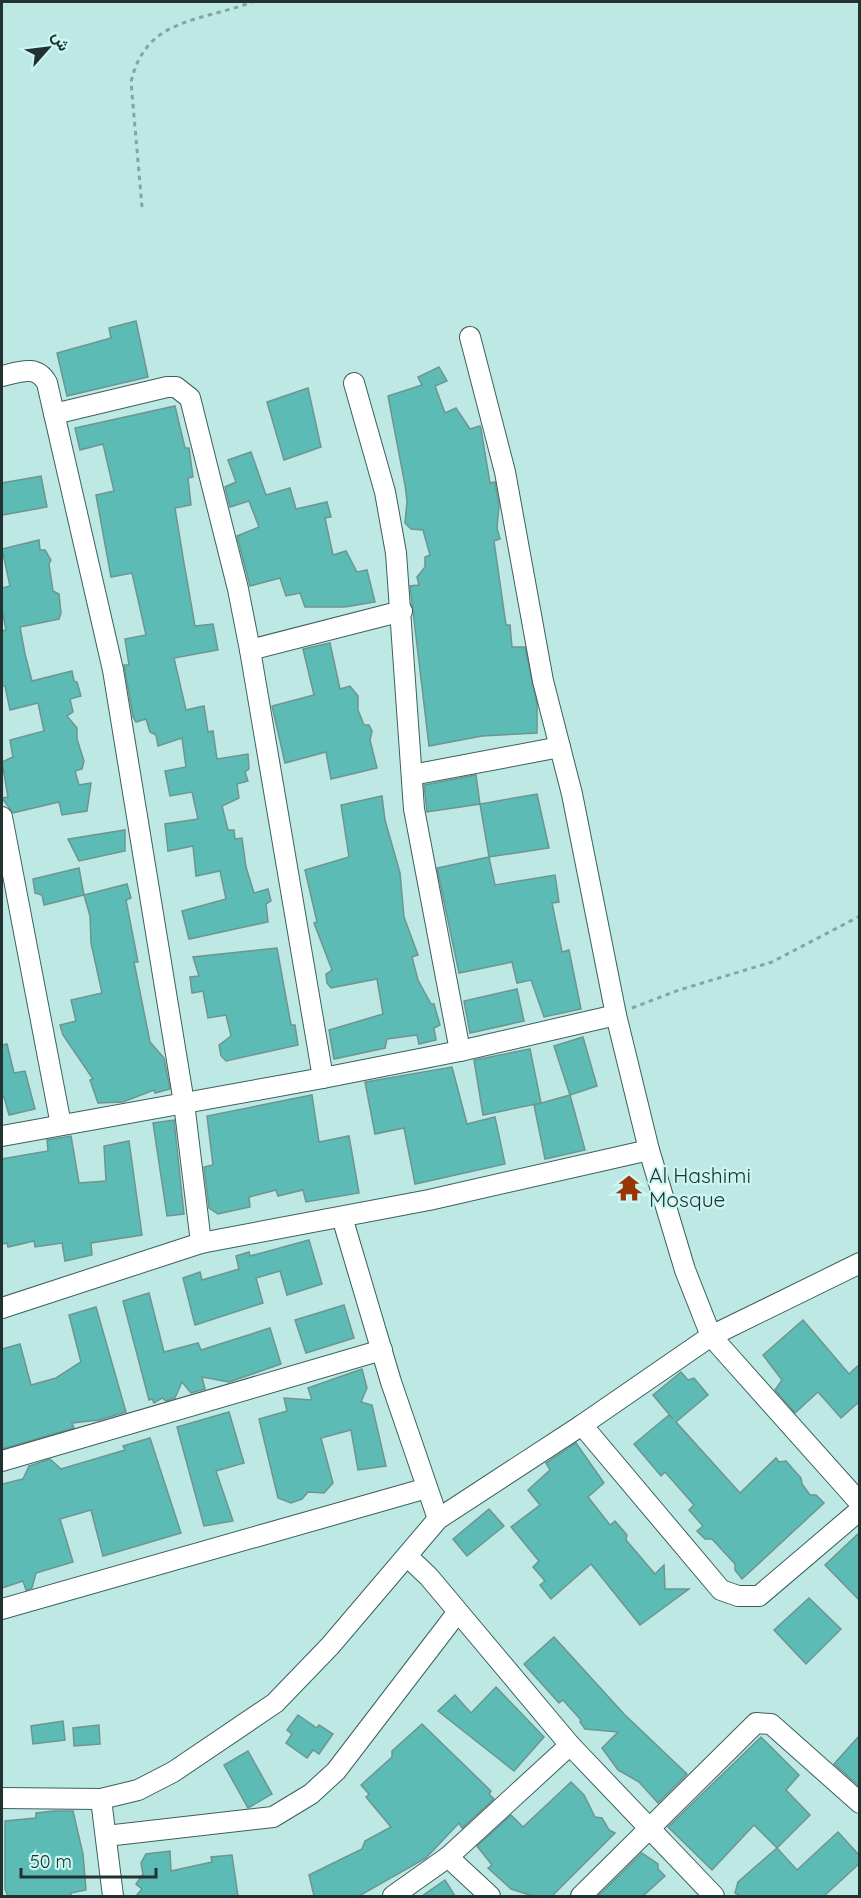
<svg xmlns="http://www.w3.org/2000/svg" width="861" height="1898" font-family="Quicksand,Vazirmatn,sans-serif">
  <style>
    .building { fill: #5cbbb4; stroke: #6d9591; stroke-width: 1.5 }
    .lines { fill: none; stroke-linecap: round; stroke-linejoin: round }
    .street-casing { stroke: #3a615e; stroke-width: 22 }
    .path { stroke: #84a5a1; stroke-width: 3; stroke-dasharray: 4.5 4.5; stroke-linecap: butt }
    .street { stroke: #fff; stroke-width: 20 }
    .labels { text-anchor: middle; stroke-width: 4.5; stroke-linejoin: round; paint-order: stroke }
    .poi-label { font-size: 21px; fill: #213230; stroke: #cbf6f2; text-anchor: start }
  </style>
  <rect width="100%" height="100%" fill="#bee8e4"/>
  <g class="building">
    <polygon points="136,321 148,377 67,396 57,353 111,338 109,328"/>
    <polygon points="439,367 447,381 435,386 445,413 456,408 470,429 480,426 481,429 490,483 495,482 499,506 497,528 500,539 494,541 506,625 510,625 512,647 525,647 537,704 537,733 482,736 429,746 410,586 419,585 417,577 425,567 425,557 430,555 423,530 411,529 405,523 407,501 405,485 388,396 422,385 418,377"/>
    <polygon points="308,388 321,447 284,460 267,402"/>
    <polygon points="175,406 185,448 189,448 193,477 188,478 191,505 175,508 184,563 195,626 213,624 218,650 174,658 186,710 204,706 208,732 213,731 217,759 248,754 249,769 245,772 248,781 237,784 239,798 222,806 228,830 234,830 235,839 242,838 246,867 254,893 268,889 271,901 266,904 268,922 189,939 182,911 226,899 220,871 196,876 193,846 168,851 165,824 198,819 192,792 170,796 165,771 186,767 182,738 158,746 156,735 150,732 146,719 136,722 133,717 124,665 129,665 125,639 146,635 132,573 111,577 96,495 114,491 103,444 80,450 75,428"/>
    <polygon points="251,452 266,495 290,488 296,509 327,502 331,517 325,518 333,555 346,551 357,572 367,570 375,602 345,607 305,607 300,593 286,596 280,578 250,586 237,536 259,527 249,501 230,507 225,487 236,482 228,460"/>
    <polygon points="41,476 47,507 2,515 2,483"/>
    <polygon points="39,540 40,550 45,550 51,560 49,564 53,591 59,594 61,613 59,619 20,627 25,654 32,681 72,671 74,681 77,682 81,696 70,699 73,712 67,716 77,728 77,739 84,761 82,769 75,771 79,785 91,783 87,811 62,815 59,802 13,813 2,798 8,797 2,762 13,757 10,740 44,731 38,703 10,710 5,686 2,686 2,631 6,630 2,609 2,588 10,586 2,549"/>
    <polygon points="330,643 340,689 350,686 358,696 358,710 364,725 369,725 372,731 370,740 377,768 331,779 326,752 285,763 272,706 314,695 303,649"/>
    <polygon points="476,775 480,804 427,812 424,785"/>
    <polygon points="537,794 549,848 489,857 480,804"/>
    <polygon points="382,796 385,820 400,873 404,917 418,955 412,957 418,980 431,1004 434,1004 440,1025 434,1028 436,1040 419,1044 417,1035 387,1039 385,1048 334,1059 329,1030 383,1014 377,979 331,988 327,983 326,974 332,970 314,923 317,922 305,870 349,857 341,805"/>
    <polygon points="125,830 125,851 79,861 68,839"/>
    <polygon points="489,857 495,885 555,875 559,902 552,903 562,952 569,950 581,1009 544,1017 531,980 517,983 512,962 459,973 437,868"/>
    <polygon points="79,868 84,895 44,905 42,895 35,893 33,879"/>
    <polygon points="127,884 131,898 126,900 138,962 134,962 150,1042 164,1058 170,1089 155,1093 154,1090 123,1102 98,1103 90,1080 93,1079 63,1035 60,1025 76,1021 71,1000 102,993 91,943 90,916 84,895"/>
    <polygon points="277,948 291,1025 295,1025 298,1045 226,1061 221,1056 219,1045 231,1036 226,1015 208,1018 203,991 192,993 190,977 199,976 193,957"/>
    <polygon points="517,989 524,1021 470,1033 464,1001"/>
    <polygon points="583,1037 597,1086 570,1095 554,1046"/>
    <polygon points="7,1044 14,1073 25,1071 35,1109 9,1115 4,1097 2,1098 2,1045"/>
    <polygon points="530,1049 541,1103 483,1115 474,1060"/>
    <polygon points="452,1067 467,1124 495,1117 505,1164 415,1184 404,1128 375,1134 365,1082"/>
    <polygon points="312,1095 319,1142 349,1136 359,1193 306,1202 303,1190 278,1196 276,1190 249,1197 250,1207 218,1214 209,1208 204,1167 213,1165 207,1116"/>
    <polygon points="570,1095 585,1150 545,1159 534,1105"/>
    <polygon points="174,1120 184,1214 167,1216 153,1123"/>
    <polygon points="71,1136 79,1183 106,1181 104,1146 129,1141 142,1235 91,1243 92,1255 65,1261 62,1243 35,1247 34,1241 8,1247 7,1243 2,1244 2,1159 48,1151 47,1140"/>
    <polygon points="309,1240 322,1284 287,1295 280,1271 256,1278 263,1303 195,1325 183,1278 200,1272 202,1280 239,1269 236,1256 249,1252 250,1256"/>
    <polygon points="149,1293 164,1352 198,1343 201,1350 270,1328 281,1364 229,1382 202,1377 205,1389 191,1393 182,1382 175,1398 166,1401 162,1398 154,1403 152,1399 149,1400 123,1301"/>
    <polygon points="344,1305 354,1338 306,1353 295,1320"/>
    <polygon points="96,1307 126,1412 99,1420 72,1423 74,1428 2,1449 2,1349 20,1344 31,1385 56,1378 81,1362 69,1315"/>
    <polygon points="803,1320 849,1374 860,1364 860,1401 841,1418 818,1392 795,1413 775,1390 782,1380 763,1355"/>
    <polygon points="362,1369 367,1388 361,1402 372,1405 386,1466 358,1470 351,1430 321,1438 333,1483 324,1493 308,1492 302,1499 291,1503 278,1498 259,1419 287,1411 284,1398 312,1400 308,1388"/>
    <polygon points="681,1372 688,1380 694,1378 708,1395 676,1422 740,1493 776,1458 779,1462 786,1461 801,1478 802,1484 810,1495 816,1495 824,1503 742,1579 735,1570 735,1564 712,1539 705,1539 697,1531 703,1526 689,1510 694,1505 665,1472 661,1476 634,1444 669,1415 673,1419 653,1395"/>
    <polygon points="229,1412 244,1463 216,1471 233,1521 204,1526 177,1427"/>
    <polygon points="150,1438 181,1533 103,1556 91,1510 60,1519 73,1562 36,1573 32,1588 26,1590 23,1581 2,1588 2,1484 23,1479 29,1466 50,1459 61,1469 125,1450 123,1446"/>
    <polygon points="576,1443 604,1483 588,1497 610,1525 615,1521 627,1535 626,1540 655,1574 664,1565 665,1589 689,1589 640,1625 591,1564 551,1599 540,1585 545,1581 533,1567 539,1561 511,1527 540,1505 528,1490 550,1470 546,1463"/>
    <polygon points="489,1509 504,1526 467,1556 453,1539"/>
    <polygon points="860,1532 860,1601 825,1565"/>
    <polygon points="809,1598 841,1629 806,1664 774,1630"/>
    <polygon points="554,1637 624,1714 687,1774 658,1803 639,1782 618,1770 602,1748 618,1732 585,1729 580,1722 581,1720 563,1700 559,1703 524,1664"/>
    <polygon points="496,1687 544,1737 514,1771 438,1711 455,1695 471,1713"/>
    <polygon points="298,1715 317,1728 319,1725 333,1734 319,1754 313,1750 307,1758 286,1743 292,1734 287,1730"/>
    <polygon points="63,1721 65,1740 33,1744 31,1726"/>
    <polygon points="422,1724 491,1791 489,1794 494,1799 462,1828 459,1823 426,1858 359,1896 314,1896 309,1875 362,1849 365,1841 391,1827 366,1797 369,1794 361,1785 392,1757 392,1751"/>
    <polygon points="99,1725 100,1744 74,1746 73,1728"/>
    <polygon points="860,1735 860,1787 834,1764"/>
    <polygon points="761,1737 799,1775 786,1790 810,1815 777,1848 754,1825 712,1870 668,1827"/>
    <polygon points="248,1751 272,1794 248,1808 224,1765"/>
    <polygon points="571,1782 584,1795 595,1817 602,1818 609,1830 615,1833 552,1896 533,1896 511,1889 488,1868 492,1865 477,1846 511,1815 523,1827"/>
    <polygon points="54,1811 73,1811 83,1854 86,1890 71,1893 71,1896 8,1896 5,1889 5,1821 36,1818 36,1813"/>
    <polygon points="838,1832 860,1856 860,1863 824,1896 741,1896 735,1893 738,1882 777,1848 797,1870"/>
    <polygon points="170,1851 171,1871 212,1862 211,1857 232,1855 238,1896 136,1896 142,1889 136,1884 143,1874 141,1863 146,1854"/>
    <polygon points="642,1853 658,1864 658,1869 665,1876 643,1896 598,1896"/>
    <polygon points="445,1880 455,1896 422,1896"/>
  </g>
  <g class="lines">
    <g class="street-casing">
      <g id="street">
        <polyline points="470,337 505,472 543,681 572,794 616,1015 649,1150 685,1270 711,1336 860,1503"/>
        <path d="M2 376C19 372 37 364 47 383L113 670 184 1103 201 1243"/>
        <polyline points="354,383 385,492 396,553 414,809 460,1051"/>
        <polyline points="54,414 167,387 176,387 190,398 238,589 250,650 323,1078"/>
        <polyline points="250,650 402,611"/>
        <polyline points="412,775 560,747"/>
        <polyline points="2,817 61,1125"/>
        <polyline points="2,1136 323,1078 460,1051 616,1015"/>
        <polyline points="342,1217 391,1382 438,1519"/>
        <polyline points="2,1308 201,1243 429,1200 649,1150"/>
        <polyline points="582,1425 721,1590 738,1596 759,1596 860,1510"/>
        <polyline points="2,1461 382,1350"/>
        <polyline points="407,1556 429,1577 570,1745 714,1896"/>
        <polyline points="2,1609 427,1488"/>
        <polyline points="2,1798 101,1799 138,1790 173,1772 275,1703 330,1646 438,1519 582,1425 711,1336 860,1263"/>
        <polyline points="101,1799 113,1896"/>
        <polyline points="106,1836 273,1817 311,1794 336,1771 457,1613"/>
        <polyline points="448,1857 490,1896"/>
        <polyline points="393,1896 448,1857 570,1745"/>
        <polyline points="581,1896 756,1723 771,1724 860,1803"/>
      </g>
    </g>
    <g class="path">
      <path d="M142 207 131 82C146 17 200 22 252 2"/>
      <polyline points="632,1008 679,990 772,962 860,916"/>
    </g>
    <use href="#street" class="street"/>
  </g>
  <defs>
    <g id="temple-bare" transform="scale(2.07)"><path d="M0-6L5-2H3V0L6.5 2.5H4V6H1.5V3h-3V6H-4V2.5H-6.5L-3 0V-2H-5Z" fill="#9a3507" stroke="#cbf6f2" stroke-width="2.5" paint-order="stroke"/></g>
  </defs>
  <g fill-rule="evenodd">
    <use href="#temple-bare" x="629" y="1188"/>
  </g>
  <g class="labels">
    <g class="poi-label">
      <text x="649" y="1183">Al Hashimi<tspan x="649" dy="24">Mosque</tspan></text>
    </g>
  </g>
  <rect width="861" height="1898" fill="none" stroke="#213230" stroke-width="6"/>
  <g transform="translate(48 48) rotate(62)" stroke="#cbf6f2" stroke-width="4.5" paint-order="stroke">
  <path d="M0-4.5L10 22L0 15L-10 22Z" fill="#213230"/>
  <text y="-9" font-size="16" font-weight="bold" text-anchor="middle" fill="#213230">ش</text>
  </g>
  <path d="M21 1868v9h135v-9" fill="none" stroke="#213230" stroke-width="3"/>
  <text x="30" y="1868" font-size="18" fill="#213230" stroke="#cbf6f2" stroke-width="4.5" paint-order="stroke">50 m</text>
</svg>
